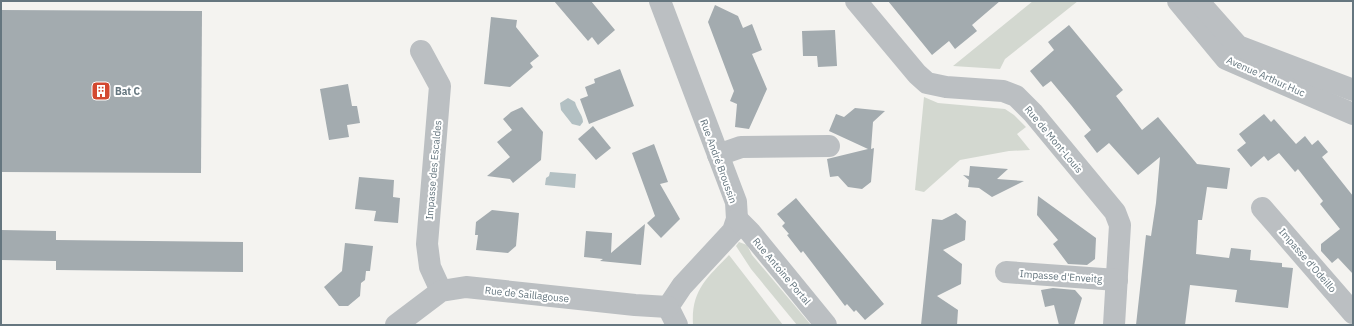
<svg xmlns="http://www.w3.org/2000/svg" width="1354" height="326" font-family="'IBM Plex Sans',sans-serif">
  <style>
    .green { fill: #d3d8d0 }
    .water { fill: #b3c0c3 }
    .building { fill: #a3abaf }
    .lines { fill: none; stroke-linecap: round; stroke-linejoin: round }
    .minor { stroke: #bbbfc2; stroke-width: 22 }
    .labels { text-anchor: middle; stroke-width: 4; stroke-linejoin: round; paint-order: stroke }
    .street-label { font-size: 10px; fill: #65767f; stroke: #fff }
    .poi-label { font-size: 10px; font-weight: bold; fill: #65767f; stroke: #fff; text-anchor: start }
  </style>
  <rect width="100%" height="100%" fill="#f4f3f0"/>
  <g class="green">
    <polygon points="1033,1 1078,1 1005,59 1000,69 953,66"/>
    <polygon points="924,97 938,103 1005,109 1014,115 1026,127 1017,134 1030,150 1009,151 960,160 924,192 915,190"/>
    <polygon points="739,242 747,245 752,255 811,325 797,325 751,269 736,246"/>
    <path d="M729 255 783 325H693C691 290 707 278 729 255Z"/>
  </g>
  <g class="water">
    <path d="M568 98 575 102C577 110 583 115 583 122L580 126 572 124 561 110 560 103Z"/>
    <polygon points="550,172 576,174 575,188 545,185 546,178 549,176"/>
  </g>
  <g class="building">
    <polygon points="554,1 591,1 615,30 598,45 592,37 588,41"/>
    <polygon points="888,1 1000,1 972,25 977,31 955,49 949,41 932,55"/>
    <polygon points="715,5 738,16 743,28 752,24 762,50 752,54 767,89 749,129 735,127 737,104 730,101 734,91 708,22"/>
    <polygon points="1,10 202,11 201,173 1,172"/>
    <polygon points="491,17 517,20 516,27 539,56 530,63 533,67 510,87 484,84"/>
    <polygon points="1069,25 1123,90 1116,96 1142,130 1158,117 1197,164 1230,168 1227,189 1207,187 1202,220 1198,220 1196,254 1229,258 1231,248 1251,250 1250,260 1282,263 1282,267 1293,268 1288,308 1235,302 1237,290 1190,285 1185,325 1136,325 1146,235 1151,236 1156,203 1160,157 1138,175 1109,143 1097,153 1084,136 1091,130 1071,105 1051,81 1043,87 1030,71 1054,50 1048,42"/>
    <polygon points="835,30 837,66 818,67 817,56 803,56 802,31"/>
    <polygon points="620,69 634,106 589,124 580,99 588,96 585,87 595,83 594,79"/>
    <polygon points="348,84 352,106 357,106 360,123 347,125 349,137 329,140 320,89"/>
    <polygon points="522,107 543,132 541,160 513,183 510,179 487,176 510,157 497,142 512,130 503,119 511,112"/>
    <polygon points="855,108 885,111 873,122 871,149 874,148 871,182 862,189 848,187 838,176 830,177 827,159 868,149 829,131 836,114 844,117"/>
    <polygon points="1264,114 1271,122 1274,119 1296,144 1305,136 1312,145 1318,140 1328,152 1322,157 1353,196 1353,274 1338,258 1332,263 1321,251 1321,244 1340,229 1320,204 1323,201 1298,169 1295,172 1279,153 1268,161 1264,156 1251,167 1237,150 1246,143 1239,134"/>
    <polygon points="593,126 611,148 596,160 578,139"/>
    <polygon points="654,144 668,182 660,184 680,219 661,238 647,223 655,216 632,153"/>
    <polygon points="970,166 1008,169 997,179 1024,181 992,197 979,188 968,187 969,180 963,175 969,176"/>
    <polygon points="359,177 394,180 393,197 400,198 398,223 374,221 376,211 355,209"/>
    <polygon points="1038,196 1096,238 1095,259 1087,265 1068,264 1053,244 1058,240 1037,215"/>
    <polygon points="796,198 884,304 865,320 856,310 854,312 847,304 845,306 803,251 801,253 787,235 789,234 782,226 785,223 777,214"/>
    <polygon points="492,210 519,213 516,246 508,253 476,250 478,235 475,235 476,222"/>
    <polygon points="956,213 966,221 965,240 943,250 962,264 961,284 937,296 958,310 957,325 921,325 932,219 942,220"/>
    <polygon points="645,224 641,265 600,261 603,259 584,257 586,231 612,233 611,253"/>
    <polygon points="1,230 56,231 56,240 243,242 243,272 56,270 56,261 1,260"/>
    <polygon points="345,243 373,246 370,271 366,271 365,280 361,283 360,296 348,306 339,306 324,287 342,271"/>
    <polygon points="1053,288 1075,290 1082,298 1074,325 1059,325 1054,305 1045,307 1041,290"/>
  </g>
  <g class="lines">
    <g class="minor">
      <polyline points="660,1 736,202 737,219 733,231 682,286 668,307 677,325"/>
      <polyline points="856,1 917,74 927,83 946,87 1003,91 1016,96 1033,113 1115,212 1120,225 1114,325"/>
      <polyline points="1178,1 1226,59 1353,114"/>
      <polyline points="1198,1 1238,46 1353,90"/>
      <polyline points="421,51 440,86 427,244 430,267 441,291"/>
      <polyline points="718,155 741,147 829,146"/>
      <polyline points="1262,208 1353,313"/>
      <polyline points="737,219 750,232 826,325"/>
      <polyline points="1006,272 1117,280"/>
      <polyline points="396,325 441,291 466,287 635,305 668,307"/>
    </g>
  </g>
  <defs>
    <g id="building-square" transform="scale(1)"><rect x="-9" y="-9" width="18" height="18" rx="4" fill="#d34830" stroke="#fff"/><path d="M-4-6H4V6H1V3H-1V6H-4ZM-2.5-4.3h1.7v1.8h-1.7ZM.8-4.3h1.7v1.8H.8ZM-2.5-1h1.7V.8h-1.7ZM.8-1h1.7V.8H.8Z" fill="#fff"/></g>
  </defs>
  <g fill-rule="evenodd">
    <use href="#building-square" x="101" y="91"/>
  </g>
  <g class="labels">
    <g class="street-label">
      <text transform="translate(1266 76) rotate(24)" y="4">Avenue Arthur Huc</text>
      <text transform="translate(1054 139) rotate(50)" y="4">Rue de Mont-Louis</text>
      <text transform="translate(719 161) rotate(70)" y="4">Rue André Broussin</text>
      <text transform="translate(433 170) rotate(-85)" y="4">Impasse des Escaldes</text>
      <text transform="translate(1308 260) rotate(49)" y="4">Impasse d'Odeillo</text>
      <text transform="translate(782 271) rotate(50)" y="4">Rue Antoine Portal</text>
      <text transform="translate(1061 276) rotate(4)" y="4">Impasse d'Enveitg</text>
      <text transform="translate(527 294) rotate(6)" y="4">Rue de Saillagouse</text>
    </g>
    <g class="poi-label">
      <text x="115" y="95">Bat C</text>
    </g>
  </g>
  <rect width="1354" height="326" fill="none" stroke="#65767f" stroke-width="4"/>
</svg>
